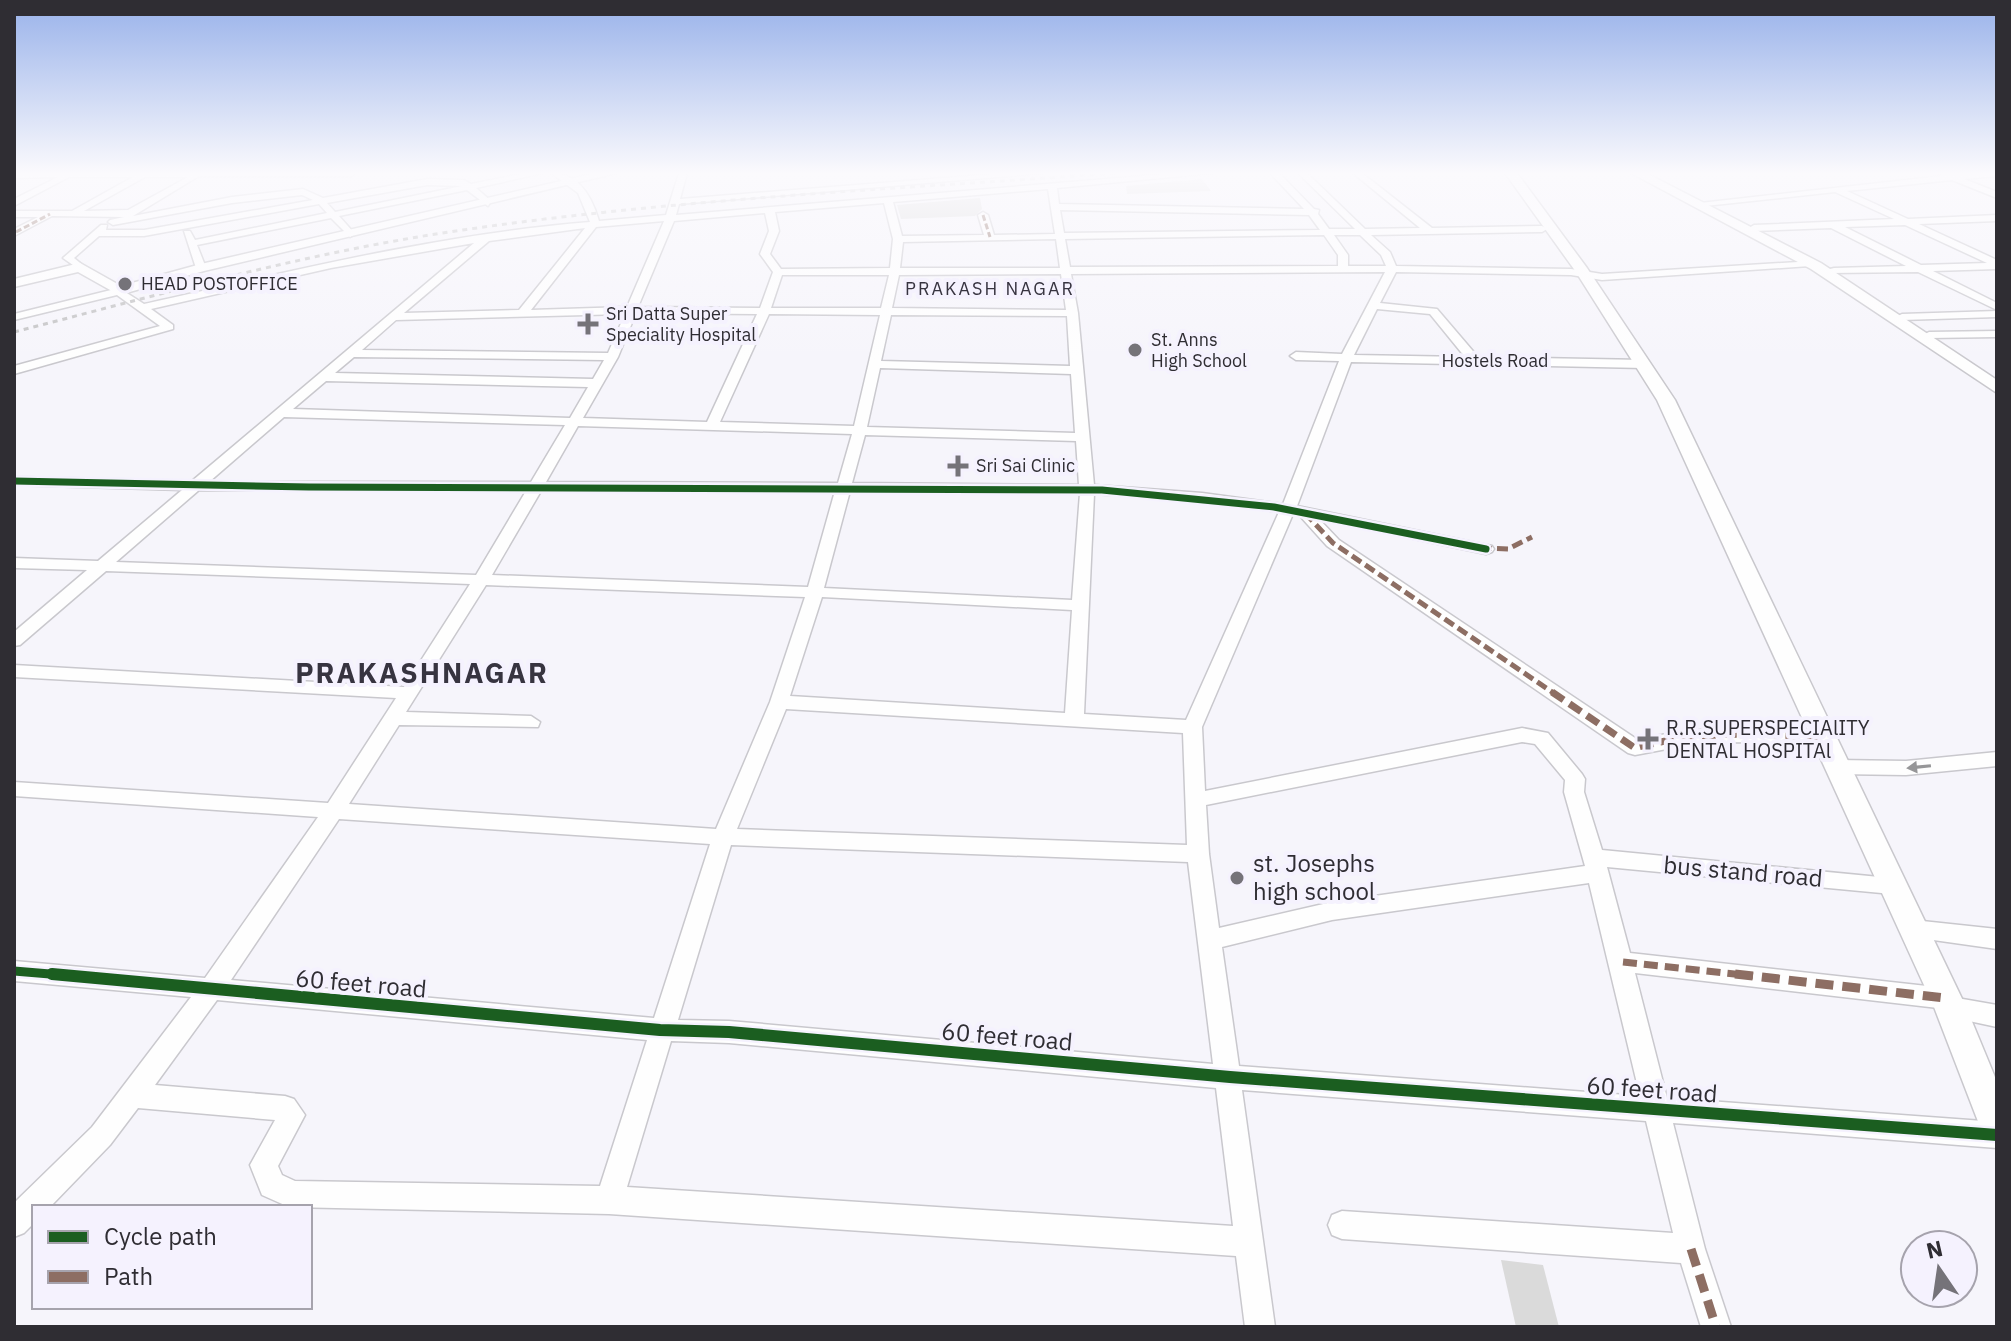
<svg xmlns="http://www.w3.org/2000/svg" width="2011" height="1341" font-family="'IBM Plex Sans',sans-serif">
  <style>
    .building { fill: #dadada }
    .lines { fill: none; stroke-linecap: round; stroke-linejoin: round }
    .minor-casing { stroke: #c9c8cd; stroke-width: 3 }
    .secondary-casing { stroke: #c9c8cd; stroke-width: 3 }
    .minor { fill: #fefefe; fill-rule: evenodd }
    .secondary { fill: #fefefe; fill-rule: evenodd }
    .rail { stroke: #c1c1c2; stroke-width: 3; stroke-dasharray: 5 5; stroke-linecap: butt }
    .quiet-far3 { stroke: #8d6e63; stroke-width: 3; stroke-dasharray: 6 3; stroke-linecap: butt }
    .quiet-far2 { stroke: #8d6e63; stroke-width: 5; stroke-dasharray: 11 5; stroke-linecap: butt }
    .quiet-far1 { stroke: #8d6e63; stroke-width: 7; stroke-dasharray: 14 7; stroke-linecap: butt }
    .quiet { stroke: #8d6e63; stroke-width: 9; stroke-dasharray: 18 9; stroke-linecap: butt }
    .cycleway-far2-casing { stroke: #f5f2fe; stroke-width: 12 }
    .cycleway-far1-casing { stroke: #f5f2fe; stroke-width: 14 }
    .cycleway-casing { stroke: #f5f2fe; stroke-width: 17 }
    .cycleway-far2 { stroke: #1b5e20; stroke-width: 7 }
    .cycleway-far1 { stroke: #1b5e20; stroke-width: 9 }
    .cycleway { stroke: #1b5e20; stroke-width: 12 }
    .oneway { fill: #969698 }
    .poi-dot { fill: #757379; stroke: #f5f2fe; stroke-width: 3 }
    .labels { text-anchor: middle; stroke-width: 8; stroke-linejoin: round; paint-order: stroke }
    .far-poi-label { font-size: 18px; fill: #2f2d33; stroke: #f5f2fe; text-anchor: start }
    .far-neighbourhood-label { font-size: 18px; letter-spacing: 2px; fill: #373440; stroke: #f5f2fe }
    .far-street-label { font-size: 18px; fill: #2f2d33; stroke: #f5f2fe }
    .poi-label { font-size: 20px; fill: #2f2d33; stroke: #f5f2fe; text-anchor: start }
    .near-poi-label { font-size: 24px; fill: #2f2d33; stroke: #f5f2fe; text-anchor: start }
    .near-street-label { font-size: 24px; fill: #2f2d33; stroke: #f5f2fe }
    .district-label { font-size: 28px; font-weight: bold; letter-spacing: 2px; fill: #373440; stroke: #f5f2fe }
  </style>
  <rect width="100%" height="100%" fill="#f6f5fb"/>
  <g class="building">
    <polygon points="1202,179 1211,191 1127,194 1126,186"/>
    <polygon points="980,198 982,209 975,216 901,219 897,205"/>
    <polygon points="1501,1260 1543,1265 1559,1327 1516,1327"/>
  </g>
  <g class="lines">
    <g class="minor-casing">
      <g id="minor">
        <path d="M14 173H355L351 176H199L133 216 232 197 303 189 323 198 427 179 464 180 471 184 526 173H543L476 188 491 201 488 206 467 190 339 216 355 234 350 237 331 218 197 245 206 268 201 271 196 268 184 231H190L195 240 327 213 319 204 144 236H99L74 258 85 267 80 270 63 258 101 225H107L106 230H144L313 200 302 195 232 203 113 225 108 222 110 220 124 217 52 216 16 235 14 229 38 217H14V211H72L133 177H69L14 206V199L58 177 14 178ZM145 177H188L128 210 84 211ZM427 185 462 186 335 212 327 203Z"/>
        <path d="M551 173C579 173 592 197 599 221L666 215 679 173H687L680 199 1007 173H1043L679 204 676 215 1178 173H1213L1057 188 1059 204 1304 209 1270 173H1279L1314 209 1319 210 1318 214 1329 229H1355L1298 173H1307L1365 229 1420 228 1353 173H1362L1432 228 1542 226 1547 229 1542 232 1371 235 1390 252 1396 266 1571 269 1602 274 1814 261V265L1810 266 1602 280 1571 275 1396 272 1380 303 1437 309 1478 357 1644 360 1650 364 1644 368 1351 362 1297 506 1492 546 1494 549 1492 552 1486 554 1319 519 1339 540 1638 740C1699 724 1760 726 1822 731L1829 733 1832 738 1829 743 1704 742 1635 755 1628 753 1327 546 1299 515 1293 514 1202 727 1205 791 1522 728 1548 733 1582 774 1585 779 1584 792 1602 850 1900 879 1903 885 1900 891 1892 894 1607 867 1630 953 1945 988 1954 991 1957 998 1997 1005V1027L1941 1015 1938 1008 1635 973 1667 1098 1997 1122V1148L1673 1123 1705 1249 1731 1327H1701L1681 1263 1342 1239 1332 1235 1328 1225 1332 1215 1342 1211 1673 1233 1646 1121 1242 1090 1275 1327H1245L1236 1256 609 1214 289 1207 262 1195 250 1165 275 1120 138 1108 110 1145 50 1207H34V1223L24 1233 14 1237V1203L92 1127 191 997 14 981V961L205 978 318 817 14 796V782L328 803 396 698 14 677V665L404 687 470 584 106 571 20 645 14 646V632L87 570 14 568V558L98 561 182 490 14 485V477L192 481 474 243 331 268 151 309 173 325V329L14 374V366L160 326 117 295 14 320V314L119 288 144 304C292 271 440 234 590 222L578 193ZM1048 189 1055 234 994 235 988 215 983 212 978 215 984 235 902 236 893 202ZM884 203 893 239 890 268 781 269 770 254 779 231 775 212ZM1060 210 1309 215 1320 230 1064 233ZM765 213 769 231 760 254 773 272 760 308 638 307 674 221ZM664 221 627 307 531 310 596 227ZM585 228 519 310 404 313 489 241ZM1324 235 1338 255V266L1070 267 1065 239ZM1334 235H1360L1381 255 1386 266H1348V255ZM1056 239 1060 268H900L903 242ZM1385 272 1342 354 1296 352 1290 356 1296 360 1339 361 1283 504 1202 493 1094 485 1078 313 1071 274ZM1061 274 1066 310 892 308 899 275ZM782 275H889L881 308H771ZM1377 309 1430 314 1465 357 1354 355ZM636 313 757 314 707 422 583 418 618 357ZM625 314 608 353 362 350 396 320ZM769 314 880 315 854 426 720 422ZM891 315 1067 316 1070 366 881 361ZM354 357 604 360 593 379 335 373ZM880 368 1071 374 1075 433 867 427ZM326 381 588 387 570 418 293 409ZM284 417 565 425 531 482H209ZM578 426 852 434 838 483 546 482ZM865 435 1076 441 1079 485 852 483ZM199 490 526 491 476 575 116 562ZM541 491H835L808 587 492 575ZM850 491 1080 493 1072 600 824 588ZM1094 494 1202 501 1279 512 1186 720 1084 714ZM486 585 805 597 770 702 716 829 349 804 399 725 538 727 540 722 531 716 406 712ZM822 597 1072 610 1065 713 790 696ZM786 709 1183 733 1187 845 737 829ZM1522 742 1535 744 1565 780 1564 792 1585 866 1332 902 1219 928 1209 854 1206 805ZM339 819 710 844 654 1018 231 980ZM731 845 1188 862 1213 1064 729 1021 678 1020ZM1589 883 1640 1096 1239 1066 1222 947 1332 920ZM217 1000 647 1040 600 1186 295 1181 282 1175 278 1166 305 1115 294 1099 285 1096 155 1085ZM671 1041 729 1043 1216 1088 1233 1226 627 1187Z"/>
        <path d="M1939 173H1997V176L1964 179 1997 192V198L1952 180 1847 191 1908 219 1997 215V221L1919 224 1997 260V269L1933 271 1997 303V310L1918 272 1830 273V269L1834 268 1906 266 1831 228 1754 231 1749 228 1754 225 1894 219 1835 192 1705 206 1700 203 1942 176ZM1905 225 1987 263 1921 265 1845 227Z"/>
        <polygon points="1997,311 1997,317 1902,320 1896,317 1902,314"/>
        <polygon points="1997,331 1997,337 1929,338 1923,335 1929,332"/>
        <polygon points="1997,752 1997,766 1906,775 1836,774 1829,772 1826,767 1829,762 1836,760 1906,761"/>
        <polygon points="1913,920 1997,929 1997,949 1905,936 1902,929 1905,922"/>
      </g>
    </g>
    <g class="secondary-casing">
      <g id="secondary">
        <polygon points="596,173 617,173 204,271 119,295 78,272 14,287 14,279 80,263 121,286 201,264"/>
        <polygon points="1505,173 1517,173 1587,268 1675,400 1966,1007 1997,1082 1997,1142 1984,1137 1934,1007 1657,400 1576,272"/>
        <polygon points="1631,173 1646,173 1821,263 1997,380 1997,393 1811,269"/>
      </g>
    </g>
    <use href="#minor" class="minor"/>
    <use href="#secondary" class="secondary"/>
    <path class="rail" d="M14 332C158 295 302 254 449 232 670 199 894 189 1117 173"/>
    <g class="quiet-far3">
      <polyline points="983,215 990,237"/>
      <polyline points="16,232 50,214"/>
    </g>
    <g class="quiet-far2">
      <polyline points="1305,513 1333,543 1555,694"/>
      <polyline points="1481,548 1508,549 1532,537"/>
    </g>
    <g class="quiet-far1">
      <path d="M1552 692 1635 748C1697 731 1758 732 1822 738"/>
      <polyline points="1623,962 1753,976"/>
    </g>
    <g class="quiet">
      <polyline points="1735,974 1945,998"/>
      <polyline points="1691,1249 1716,1327"/>
    </g>
    <g class="cycleway-far2-casing">
      <polyline id="cycleway-far2" points="14,481 309,487 1102,490 1274,507 1486,549"/>
    </g>
    <g class="cycleway-far1-casing">
      <polyline id="cycleway-far1" points="14,971 74,976"/>
    </g>
    <g class="cycleway-casing">
      <polyline id="cycleway" points="52,974 660,1030 729,1032 1230,1077 1997,1135"/>
    </g>
    <use href="#cycleway-far2" class="cycleway-far2"/>
    <use href="#cycleway-far1" class="cycleway-far1"/>
    <use href="#cycleway" class="cycleway"/>
  </g>
  <defs><path id="oneway-solid" d="M-6-.8H1V-3.2L6.5 0L1 3.2V.8H-6Z" transform="scale(2)"/></defs>
  <use class="oneway" href="#oneway-solid" transform="translate(1919 767) rotate(174)"/>
  <linearGradient id="sky" x2="0" y2="1"><stop stop-color="#99b2ea"/><stop offset="0.48" stop-color="#fbfafd"/><stop offset="1" stop-color="#fbfafd" stop-opacity="0"/></linearGradient>
  <rect width="2011" height="361" fill="url(#sky)"/>
  <g class="poi-dot">
    <circle cx="125" cy="284" r="8"/>
    <path d="M584 312h8v8h8v8h-8v8h-8v-8h-8v-8h8z"/>
    <circle cx="1135" cy="350" r="8"/>
    <path d="M954 454h8v8h8v8h-8v8h-8v-8h-8v-8h8z"/>
    <path d="M1644 727h8v8h8v8h-8v8h-8v-8h-8v-8h8z"/>
    <circle cx="1237" cy="878" r="8"/>
  </g>
  <g class="labels">
    <g class="far-poi-label">
      <text x="141" y="290">HEAD POSTOFFICE</text>
      <text x="606" y="320">Sri Datta Super<tspan x="606" dy="21">Speciality Hospital</tspan></text>
      <text x="1151" y="346">St. Anns<tspan x="1151" dy="21">High School</tspan></text>
      <text x="976" y="472">Sri Sai Clinic</text>
    </g>
    <g class="far-neighbourhood-label">
      <text x="990" y="295">PRAKASH NAGAR</text>
    </g>
    <g class="far-street-label">
      <text x="1495" y="367">Hostels Road</text>
    </g>
    <g class="poi-label">
      <text x="1666" y="735">R.R.SUPERSPECIAlITY<tspan x="1666" dy="23">DENTAL HOSPITAl</tspan></text>
    </g>
    <g class="near-poi-label">
      <text x="1253" y="872">st. Josephs<tspan x="1253" dy="28">high school</tspan></text>
    </g>
    <g class="near-street-label">
      <text transform="translate(1743 872) rotate(5)" y="8">bus stand road</text>
      <text transform="translate(361 984) rotate(5)" y="8">60 feet road</text>
      <text transform="translate(1007 1037) rotate(5)" y="8">60 feet road</text>
      <text transform="translate(1652 1090) rotate(4)" y="8">60 feet road</text>
    </g>
    <g class="district-label">
      <text x="422" y="683">PRAKASHNAGAR</text>
    </g>
  </g>
  <rect width="2011" height="1341" fill="none" stroke="#2f2d33" stroke-width="32"/>
  <rect x="32" y="1205" width="280" height="104" fill="#f5f2fe" stroke="#a6a3ad" stroke-width="2"/>
  <rect x="48" y="1231" width="40" height="12" fill="#1b5e20" stroke="#a6a3ad" stroke-width="2"/>
  <text x="104" y="1245" font-size="24" fill="#2f2d33">Cycle path</text>
  <rect x="48" y="1271" width="40" height="12" fill="#8d6e63" stroke="#a6a3ad" stroke-width="2"/>
  <text x="104" y="1285" font-size="24" fill="#2f2d33">Path</text>
  <g transform="translate(1939 1269) rotate(347)"><circle r="38" fill="#f5f2fe" stroke="#a6a3ad" stroke-width="2"/>
  <path d="M0-6L14 30L0 20L-14 30Z" fill="#757379"/>
  <text y="-12" font-size="22" font-weight="bold" text-anchor="middle" fill="#2f2d33">N</text>
  </g>
</svg>
